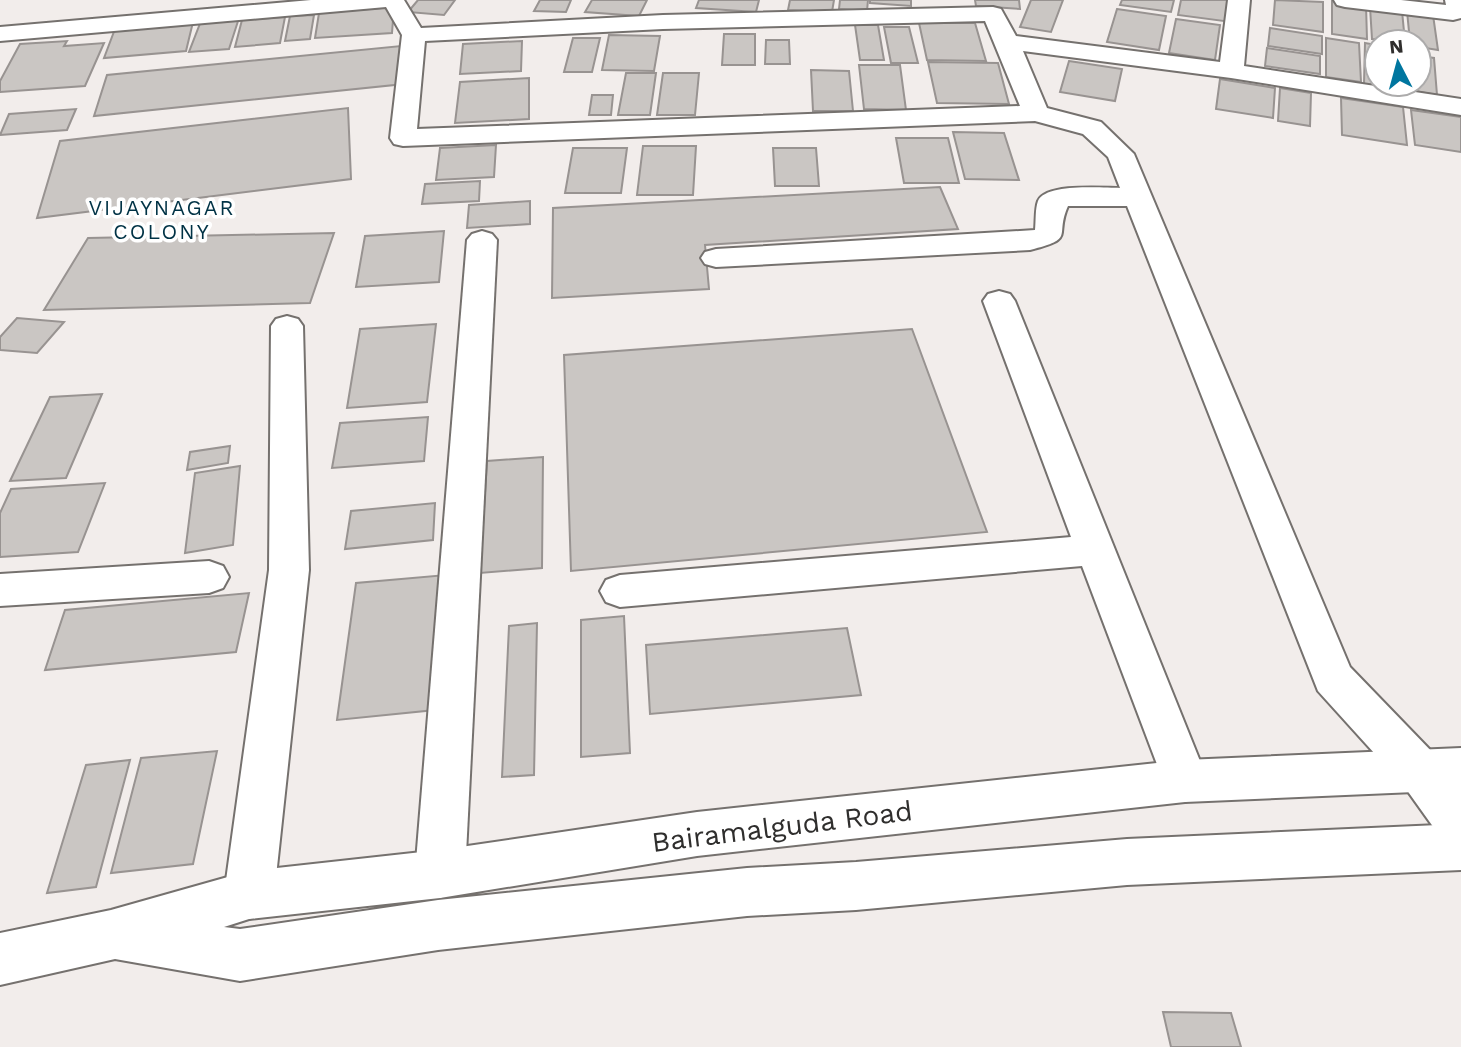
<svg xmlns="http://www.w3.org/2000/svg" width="1461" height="1047" font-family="'Work Sans',sans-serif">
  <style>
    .building { fill: #cac6c3; stroke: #989391; stroke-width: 2 }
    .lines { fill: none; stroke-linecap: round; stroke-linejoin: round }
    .minor-casing { stroke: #75716e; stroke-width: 4 }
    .major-casing { stroke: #75716e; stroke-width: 4 }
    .minor { fill: #fff; fill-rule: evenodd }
    .major { fill: #fff; fill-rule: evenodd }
    .labels { text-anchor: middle; stroke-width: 7; stroke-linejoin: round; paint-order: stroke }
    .far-neighbourhood-label { font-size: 21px; letter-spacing: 2px; fill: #003245; stroke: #fff }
    .near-street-label { font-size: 28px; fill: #2f2e2d; stroke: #fff }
  </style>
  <rect width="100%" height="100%" fill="#f2edeb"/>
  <g class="building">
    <polygon points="418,0 455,0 444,15 408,12"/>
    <polygon points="540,0 571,0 566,12 534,11"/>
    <polygon points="592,0 647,0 639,16 585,12"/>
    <polygon points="699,0 759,0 756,12 696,8"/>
    <polygon points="790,0 834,0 832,12 788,10"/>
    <polygon points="840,0 868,0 867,11 839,9"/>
    <polygon points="870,0 911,0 911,6 870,3"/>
    <polygon points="975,0 1019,0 1020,9 976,6"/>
    <polygon points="1031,0 1063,0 1051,32 1020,27"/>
    <polygon points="1122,0 1174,0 1171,12 1120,5"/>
    <polygon points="1181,0 1234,0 1231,22 1178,15"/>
    <polygon points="1275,0 1323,2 1323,32 1273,25"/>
    <polygon points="1332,1 1366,5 1367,39 1332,34"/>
    <polygon points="394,7 392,33 315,38 319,13"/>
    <polygon points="1370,7 1402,11 1405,42 1372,39"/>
    <polygon points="1117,9 1166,16 1159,50 1107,42"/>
    <polygon points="1407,11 1433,15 1438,50 1419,47 1419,42 1410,42"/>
    <polygon points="314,15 310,39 285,41 290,16"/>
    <polygon points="285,17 280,43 235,47 242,20"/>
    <polygon points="239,18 229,49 189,52 201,21"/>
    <polygon points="1176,19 1220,25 1215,60 1169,53"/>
    <polygon points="193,22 186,51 104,58 115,29"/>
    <polygon points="919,23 975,23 986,61 927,60"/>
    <polygon points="855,25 878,25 884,60 860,60"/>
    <polygon points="884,27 909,27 918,63 891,63"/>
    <polygon points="1270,28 1322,36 1322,54 1268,46"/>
    <polygon points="724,34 755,34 755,65 722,65"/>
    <polygon points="609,35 660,36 654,71 602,70"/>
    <polygon points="573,38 600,38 592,72 564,72"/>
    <polygon points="1326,38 1359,43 1361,82 1326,77"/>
    <polygon points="766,40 789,40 790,64 765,64"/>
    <polygon points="67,41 64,46 104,43 85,86 0,92 0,81 20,44"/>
    <polygon points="522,41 521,71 460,74 463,44"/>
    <polygon points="1365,43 1377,45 1377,84 1400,84 1400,90 1364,84"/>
    <polygon points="401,46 404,84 94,116 107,75"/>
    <polygon points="1267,48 1320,56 1320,74 1265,66"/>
    <polygon points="1419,56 1434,58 1437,95 1409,90 1409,84 1419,84"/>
    <polygon points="1069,61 1122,69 1115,101 1060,92"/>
    <polygon points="928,62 998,63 1009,104 937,103"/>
    <polygon points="859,65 900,65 906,110 864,109"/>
    <polygon points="811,70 849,71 853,111 813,111"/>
    <polygon points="626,73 656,73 650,115 618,115"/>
    <polygon points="663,73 699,73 695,115 657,115"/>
    <polygon points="529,78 529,119 455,123 460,82"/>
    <polygon points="1220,79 1275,88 1273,118 1216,109"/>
    <polygon points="1280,88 1311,93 1310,126 1278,121"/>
    <polygon points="592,95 613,95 611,115 589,115"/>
    <polygon points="1341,98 1403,107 1407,145 1342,135"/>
    <polygon points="348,108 351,179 37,218 60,141"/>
    <polygon points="76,109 67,130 0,135 9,114"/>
    <polygon points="1411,110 1461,117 1461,152 1415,145"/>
    <polygon points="953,132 1004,133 1019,180 965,179"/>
    <polygon points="896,138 948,138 959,183 904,183"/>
    <polygon points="496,145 494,177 436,180 440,148"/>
    <polygon points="643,146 696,146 693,195 637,195"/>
    <polygon points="573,148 627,148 621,193 565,193"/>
    <polygon points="773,148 816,148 819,186 775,186"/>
    <polygon points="480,181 479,201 422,204 425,184"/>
    <polygon points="940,187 958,229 705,245 709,289 552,298 553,208"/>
    <polygon points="530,201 530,224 467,228 469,205"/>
    <polygon points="444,231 439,282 356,287 365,236"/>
    <polygon points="334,233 310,303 44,310 88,238"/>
    <polygon points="17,318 64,322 37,353 0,350 0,337"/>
    <polygon points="436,324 427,402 347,408 360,329"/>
    <polygon points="912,329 987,532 571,571 564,355"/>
    <polygon points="102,394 66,478 10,481 50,397"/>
    <polygon points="428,417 424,461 332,468 340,423"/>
    <polygon points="230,446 228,463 187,470 190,452"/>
    <polygon points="543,457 542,568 480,573 487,461"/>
    <polygon points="240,466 233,545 185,553 195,473"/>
    <polygon points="105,483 78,552 0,557 0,513 11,489"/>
    <polygon points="435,503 433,540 345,549 351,511"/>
    <polygon points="446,575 435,710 337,720 356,583"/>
    <polygon points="249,593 236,652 45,670 65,610"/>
    <polygon points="624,616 630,753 581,757 581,620"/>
    <polygon points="537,623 534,775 502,777 509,626"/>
    <polygon points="847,628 861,695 650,714 646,645"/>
    <polygon points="217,751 193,864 111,873 141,758"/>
    <polygon points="130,760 96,887 47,893 86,765"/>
    <polygon points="1163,1012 1231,1013 1241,1047 1171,1047"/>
  </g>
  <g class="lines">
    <g class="minor-casing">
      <g id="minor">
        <path d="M311 0H404L421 28 663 15 993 7 1001 9 1016 36 1220 62 1228 0H1250L1244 66 1461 99V115L1231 78 1023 51 1047 108 1101 122 1134 154 1350 667 1436 756 1461 788V848L1444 842 1404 786 1318 691 1127 206H1068C1054 237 1077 238 1030 250L716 267 705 264 701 258 705 252 716 249 1035 230C1036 221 1035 209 1038 201 1046 183 1103 188 1120 188L1108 157 1083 134 1035 121 403 146 394 144 390 138 402 35 386 7 0 41V27ZM985 21 1020 106 417 129 425 41 663 29Z"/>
        <polygon points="1334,0 1401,0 1446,5 1445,0 1461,0 1461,18 1453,20 1345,7 1337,5"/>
        <polygon points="482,231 492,234 497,240 465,874 457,891 440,898 423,891 415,874 467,240 472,234"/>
        <polygon points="999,291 1010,294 1015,301 1208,781 1201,796 1185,802 1169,796 1082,566 620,607 606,602 600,591 606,580 620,575 1071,537 983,301 988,294"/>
        <polygon points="287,316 298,319 303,326 309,570 274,895 267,912 249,919 231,912 224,895 269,570 271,326 276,319"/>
        <polygon points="209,561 223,566 229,577 223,588 209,593 0,606 0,574"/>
      </g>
    </g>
    <g class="major-casing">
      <polygon id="major" points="1461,748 1461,790 1185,802 697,856 440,898 249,919 224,927 240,929 438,900 747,868 856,862 1127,839 1461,824 1461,870 1127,885 856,910 747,916 438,950 240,981 115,959 0,985 0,933 111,910 249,871 440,850 697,812 1185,760"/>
    </g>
    <use href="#minor" class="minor"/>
    <use href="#major" class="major"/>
  </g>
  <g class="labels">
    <g class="far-neighbourhood-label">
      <text x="162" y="215">VIJAYNAGAR<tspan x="162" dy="24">COLONY</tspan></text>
    </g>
    <g class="near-street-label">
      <text transform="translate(782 826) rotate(-7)" y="10">Bairamalguda Road</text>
    </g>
  </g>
  <g transform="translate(1398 63) rotate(354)"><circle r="33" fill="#ffffff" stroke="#acabab" stroke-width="2"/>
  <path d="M0-5L12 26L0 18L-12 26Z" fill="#00769f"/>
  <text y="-10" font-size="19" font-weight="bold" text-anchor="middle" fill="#2f2e2d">N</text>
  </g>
</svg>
